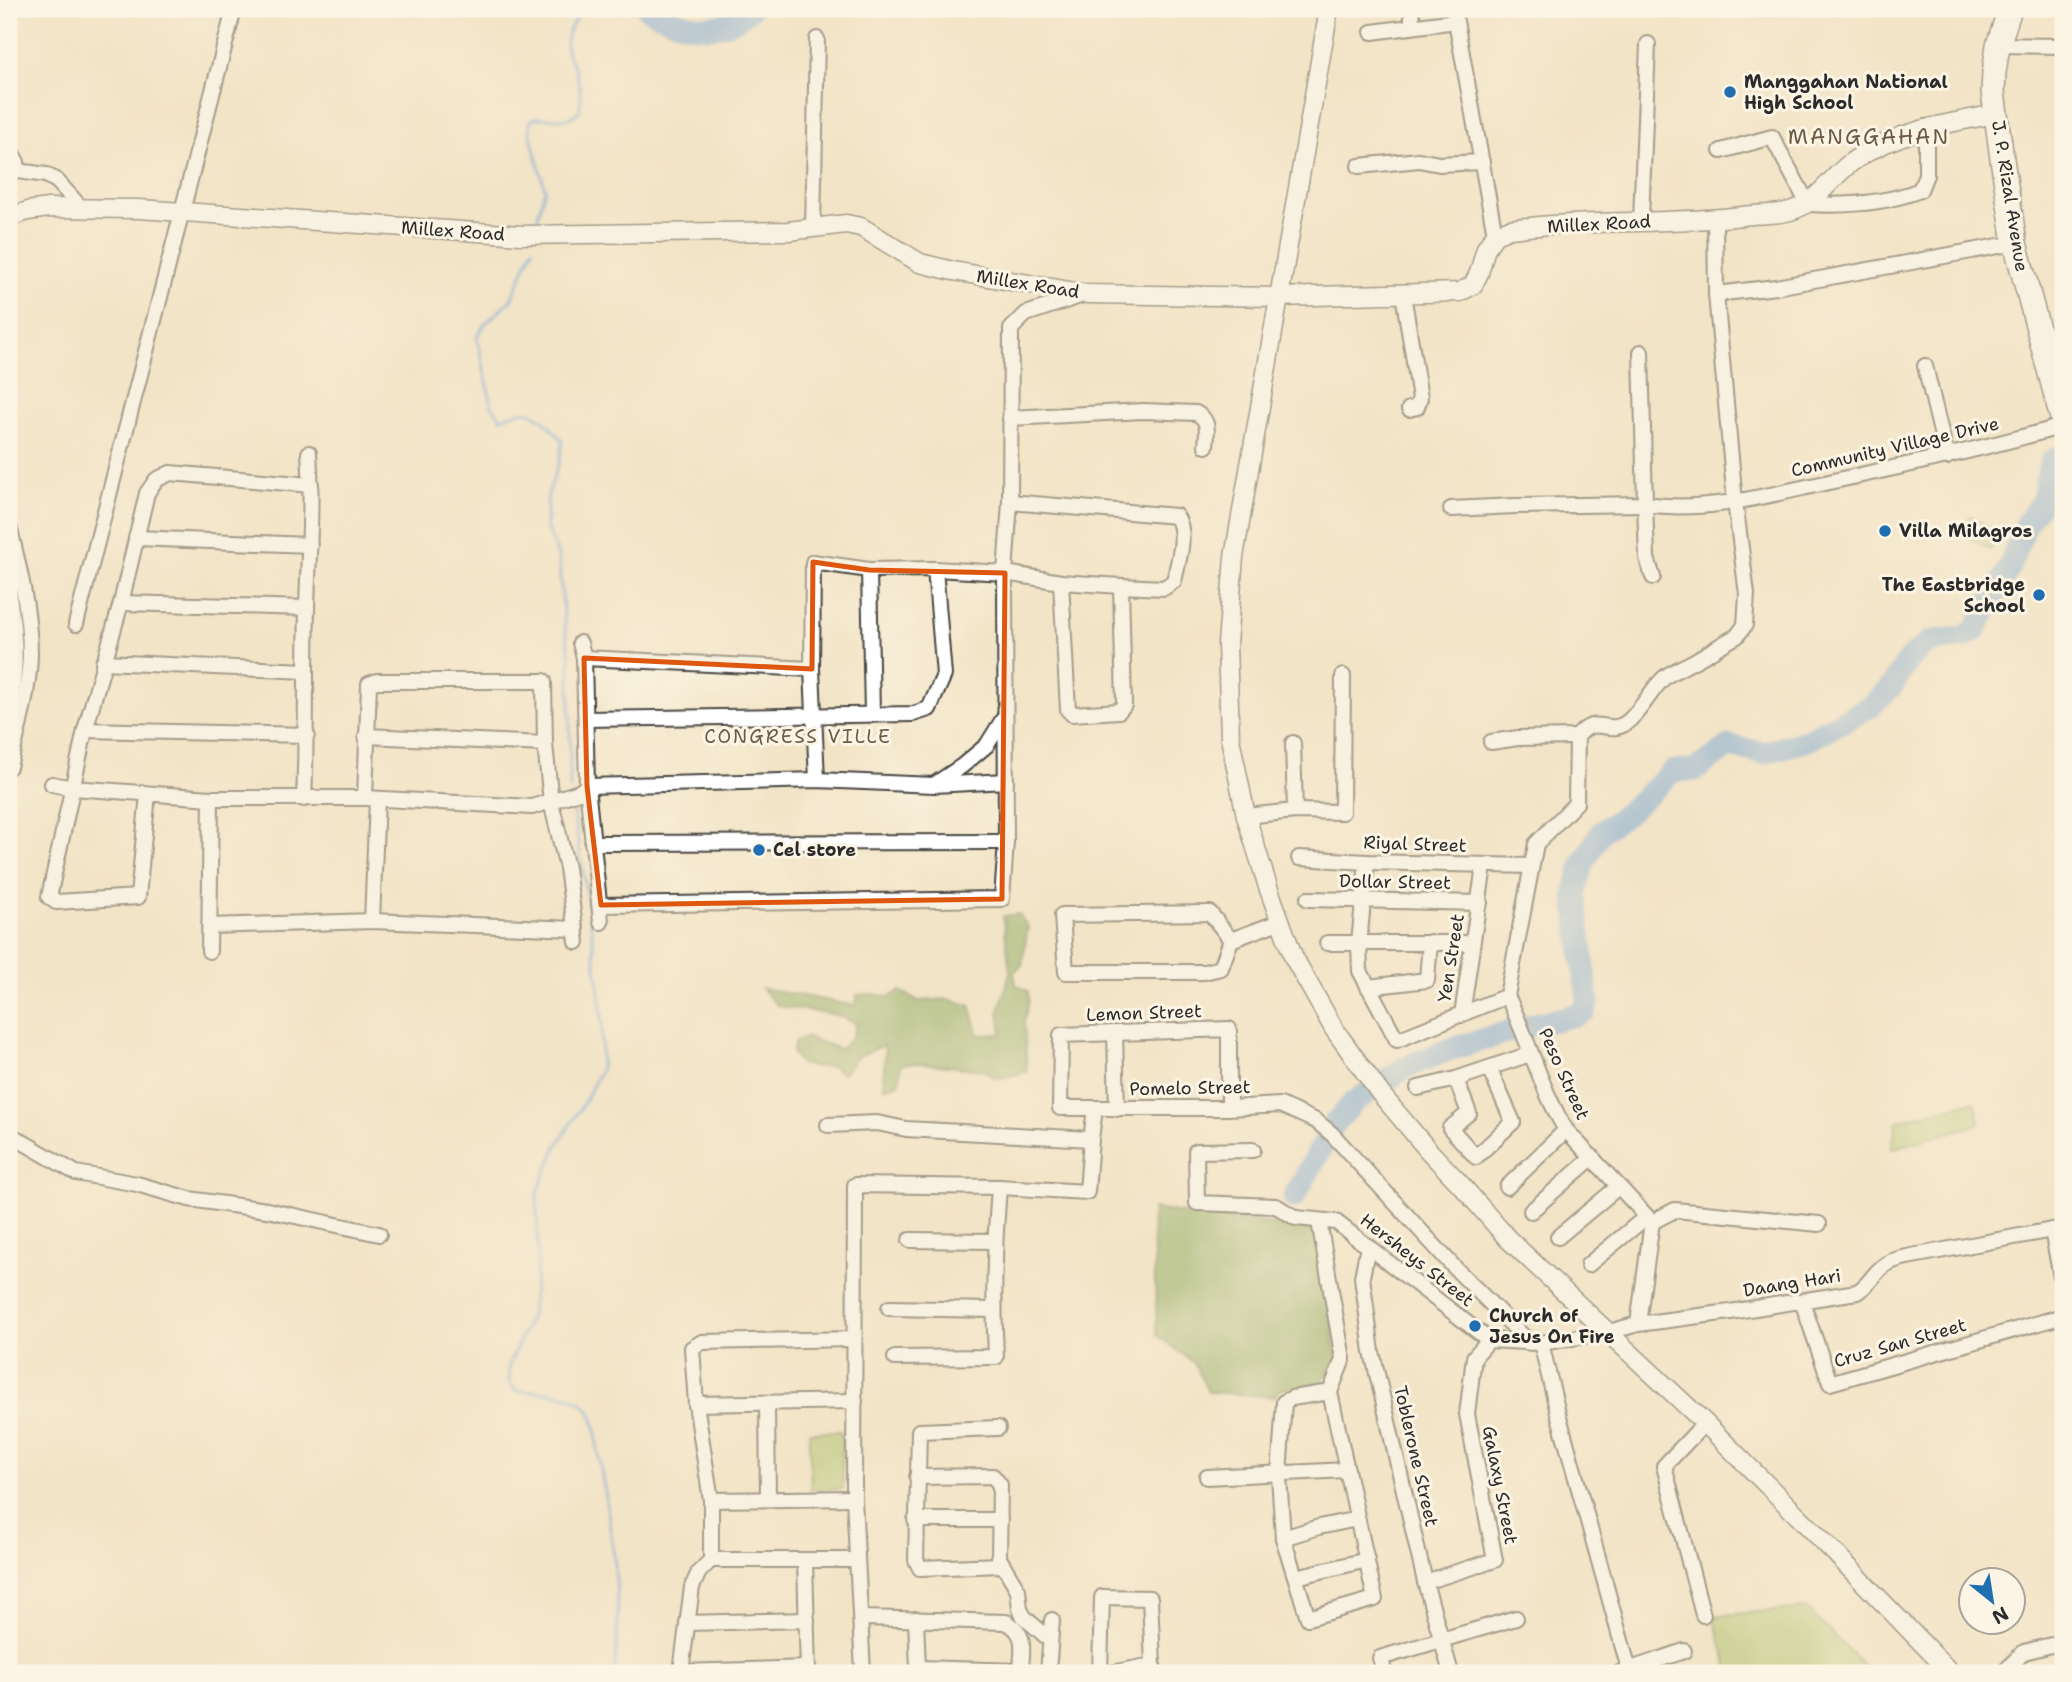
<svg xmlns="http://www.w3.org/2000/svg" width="2072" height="1682" font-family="'Shantell Sans',sans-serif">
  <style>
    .green { fill: #a7c269; stroke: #69764a; stroke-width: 2 }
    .forest { fill: #85a85d; stroke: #586a44; stroke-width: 2 }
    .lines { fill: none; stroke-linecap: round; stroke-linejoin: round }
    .stream { stroke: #6da2da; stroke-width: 3.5 }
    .river { stroke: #6da2da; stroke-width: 23 }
    .minor-casing { stroke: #494742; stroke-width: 18 }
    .tertiary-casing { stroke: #494742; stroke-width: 21 }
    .primary-casing { stroke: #494742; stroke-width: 26 }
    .minor { stroke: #fff; stroke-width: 14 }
    .tertiary { stroke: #fff; stroke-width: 18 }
    .primary { stroke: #fff; stroke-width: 23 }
    .marked { fill: none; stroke: #df570e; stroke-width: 5; stroke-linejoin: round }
    .poi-dot { fill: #1f6fb2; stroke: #fcf5e5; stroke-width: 2.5 }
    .labels { text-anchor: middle; stroke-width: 6; stroke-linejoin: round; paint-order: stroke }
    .poi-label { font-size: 18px; font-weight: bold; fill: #2b2b2b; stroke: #fcf5e5; text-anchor: start }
    .street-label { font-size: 18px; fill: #2b2b2b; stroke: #fcf5e5 }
    .neighbourhood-label { font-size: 19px; letter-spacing: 2px; fill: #6f5a44; stroke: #fcf5e5 }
    .quarter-label { font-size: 21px; letter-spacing: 2px; fill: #6f5a44; stroke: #fcf5e5 }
  </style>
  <rect width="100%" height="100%" fill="#fcf5e5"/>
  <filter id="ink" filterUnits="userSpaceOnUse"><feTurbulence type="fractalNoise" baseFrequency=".0143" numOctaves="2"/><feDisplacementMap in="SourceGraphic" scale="14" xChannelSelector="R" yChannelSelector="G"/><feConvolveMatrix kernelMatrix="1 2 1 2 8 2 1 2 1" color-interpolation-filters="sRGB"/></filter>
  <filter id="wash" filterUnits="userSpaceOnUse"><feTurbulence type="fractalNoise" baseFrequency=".00686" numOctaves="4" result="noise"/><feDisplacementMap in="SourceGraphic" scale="28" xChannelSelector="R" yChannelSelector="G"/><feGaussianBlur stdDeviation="1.57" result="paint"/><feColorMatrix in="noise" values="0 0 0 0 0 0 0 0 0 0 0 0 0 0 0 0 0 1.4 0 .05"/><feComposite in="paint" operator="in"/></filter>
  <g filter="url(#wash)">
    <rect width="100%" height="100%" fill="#f2e4c6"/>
    <g class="green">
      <polygon points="1971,516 2001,534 1990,550 1961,533"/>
      <polygon points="1974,1101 1980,1124 1891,1149 1897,1121"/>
      <polygon points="841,1431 843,1489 811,1490 809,1432"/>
      <polygon points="1806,1608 1872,1673 1730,1673 1713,1616"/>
    </g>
    <g class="forest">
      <path d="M1019 914 1028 927 1022 965 1014 972 1016 984 1028 991 1029 1001 1024 1021 1027 1072 997 1079 983 1070 920 1063 901 1064 899 1083 884 1088C881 1072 887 1061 884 1045L857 1057 843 1074 831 1066 816 1067 800 1064 792 1053 795 1041 805 1037 840 1049 852 1038 856 1023 836 1015 778 1006 761 988 856 1006 857 995 874 994 889 997 900 991 919 1001 948 999 970 1005 979 1035 1002 1034 999 1011 1010 972 1003 916Z"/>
      <polygon points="1152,1209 1320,1230 1337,1359 1319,1385 1278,1390 1275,1397 1208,1392 1194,1363 1157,1335"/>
    </g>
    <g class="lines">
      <g class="stream">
        <path d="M535 226 545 189 530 133V122L534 118 568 119 579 112C583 97 579 82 574 67 571 61 566 53 566 46 566 31 575 16 588 9"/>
        <path d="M533 249 511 300 485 324 477 336 492 406 501 418C509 415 520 410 529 412 541 415 556 432 562 441L560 459 548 494 546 527 558 555 565 627 570 655V789"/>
        <path d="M571 797 589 909 602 1014 601 1069 586 1099 557 1146 537 1194 538 1260 531 1315 509 1365V1383L516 1391C538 1391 577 1391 590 1412 596 1422 596 1433 597 1445 609 1520 625 1597 614 1673"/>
      </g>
      <g class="river">
        <path d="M648 9C682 26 718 39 750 9"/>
        <polyline points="1294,1197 1335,1123 1354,1102 1406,1067 1448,1050 1528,1026 1576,1015 1585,1010 1588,1000 1575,895 1583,863 1602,831 1626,814 1673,771 1695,770 1730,746 1763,753 1806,741 1871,706 1892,686 1909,659 1929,642 1965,637 1976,629 2008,570 2027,522 2043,500 2050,463 2058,457"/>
      </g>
    </g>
  </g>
  <g filter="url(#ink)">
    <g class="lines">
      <g class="minor-casing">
        <g id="minor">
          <polyline points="1412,9 1412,26"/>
          <polyline points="1372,32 1456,21 1495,235"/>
          <polyline points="1998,45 2063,46"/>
          <polyline points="9,148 17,162 18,171 9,171"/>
          <path d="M1721 151 1772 137 1808 204C1845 206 1885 204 1920 190L1926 175V127"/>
          <polyline points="1359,166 1419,160 1439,164 1482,162"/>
          <polyline points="18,171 46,175 57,181 82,209"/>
          <polyline points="1641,221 1648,44"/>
          <polyline points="813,227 817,39"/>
          <polyline points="1403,294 1420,398 1417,407 1409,409"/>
          <polyline points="1716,294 1776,287 2015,243"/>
          <polyline points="1925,366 1947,457"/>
          <path d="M1010 418 1143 411 1196 413C1210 420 1207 431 1206 446"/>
          <polyline points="1451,509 1515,506 1645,504 1641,352"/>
          <path d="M9 526C19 566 30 612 30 655 29 692 18 731 9 767"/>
          <polyline points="136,538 310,545"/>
          <polyline points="869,570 872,713"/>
          <path d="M1653 577 1647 558 1645 504C1707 513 1769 495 1829 482 1908 465 1986 448 2063 426"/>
          <polyline points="1061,582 1068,710 1072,714 1119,711 1124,705 1121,586"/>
          <path d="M9 597C16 639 17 670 9 712"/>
          <polyline points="121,603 307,608"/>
          <polyline points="76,624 234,9"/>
          <polyline points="580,643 584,658 587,786 601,922"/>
          <polyline points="584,658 812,669"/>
          <polyline points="103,662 306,671"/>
          <polyline points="586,719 913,714 929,709 944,675 935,569"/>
          <polyline points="85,730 307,735"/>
          <polyline points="366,736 545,744"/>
          <polyline points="1491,742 1518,738 1577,737"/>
          <polyline points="1293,743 1295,811"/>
          <path d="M817 780 812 669 813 562 869 570 935 569 1005 573 1061 582 1121 586 1164 588 1174 581C1178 562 1188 533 1176 516L1010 502"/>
          <polyline points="52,784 73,788 211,798 365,798 532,807 579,792 587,786 817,780 934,785 1006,781"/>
          <polyline points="935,784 962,766 987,745 1005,716"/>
          <polyline points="148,794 138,897 56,902 49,897 85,730 121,603 147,493 156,480 170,473 311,485"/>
          <polyline points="365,798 369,684 377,681 544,681 545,744 551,802 567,868 577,942"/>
          <path d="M304 799C307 736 305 673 307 610 308 557 313 506 309 453"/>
          <polyline points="1246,816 1295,811 1342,812 1343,676"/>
          <polyline points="592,843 1006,842"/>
          <polyline points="1299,858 1367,862 1531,866"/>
          <polyline points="1367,862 1359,943 1360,971 1397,1040 1507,996"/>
          <polyline points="1308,899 1480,903"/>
          <polyline points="601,905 1002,899 1006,842 1005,573 1010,502 1011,329 1026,314 1086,294"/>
          <polyline points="372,921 377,799"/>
          <polyline points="210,926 372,921 576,929"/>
          <polyline points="1231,940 1210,913 1062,915 1066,972 1204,972 1221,968 1231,940 1279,922"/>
          <polyline points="1327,943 1472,943"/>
          <polyline points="209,951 211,798"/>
          <polyline points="1368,987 1427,980 1430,942"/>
          <path d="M1507 996 1536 844 1576 803 1577 737C1596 713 1607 736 1626 723 1642 711 1650 690 1665 677 1674 671 1685 666 1694 661 1709 653 1722 644 1737 636L1745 625 1747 594 1735 502 1716 294 1715 219"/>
          <path d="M1507 996C1529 1039 1540 1088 1566 1130L1652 1222"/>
          <polyline points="1462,1015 1484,866"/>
          <polyline points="1115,1033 1117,1109"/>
          <polyline points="1456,1079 1469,1113 1450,1128 1476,1157 1513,1122 1489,1068"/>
          <polyline points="1418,1088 1456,1079 1530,1054"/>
          <polyline points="1229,1108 1229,1029 1061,1035 1060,1108 1229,1108 1280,1105 1316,1121 1332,1134 1454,1267 1530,1343"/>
          <polyline points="828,1125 877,1123 906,1129 1091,1139"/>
          <polyline points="9,1134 76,1173 137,1184 189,1199 267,1210 379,1234"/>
          <polyline points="1253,1150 1196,1151 1197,1203 1276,1206 1296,1218 1336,1222 1489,1340"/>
          <polyline points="1507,1187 1566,1130"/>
          <polyline points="1531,1211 1593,1157"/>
          <polyline points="1319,1221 1343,1359 1330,1392 1292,1398 1284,1402 1279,1475 1283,1538 1308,1618 1375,1599 1330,1392"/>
          <polyline points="1652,1222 1675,1210 1819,1224"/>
          <polyline points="2052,1230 2063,1288"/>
          <polyline points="1558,1237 1618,1187"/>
          <polyline points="910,1240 994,1241"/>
          <polyline points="1368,1246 1362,1277 1372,1352 1425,1582 1451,1673"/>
          <polyline points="1588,1265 1646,1217"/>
          <polyline points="1802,1301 1830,1383 2063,1316"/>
          <polyline points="889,1308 993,1310"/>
          <polyline points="1638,1324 1652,1222"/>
          <path d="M1489 1340 1541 1343 1609 1332 1638 1324 1730 1312 1857 1292C1868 1286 1872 1276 1881 1268 1888 1261 1898 1259 1907 1257L2063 1228"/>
          <polyline points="1541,1343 1558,1413 1630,1673"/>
          <path d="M895 1358 996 1357C993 1300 994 1244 999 1187"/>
          <polyline points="696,1404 855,1401"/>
          <polyline points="767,1404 768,1498"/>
          <polyline points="998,1428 919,1431 916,1560 920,1568 1002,1565"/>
          <polyline points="917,1477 993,1476 1000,1485 999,1558 1018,1590 1020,1609 1024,1617 1049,1639"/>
          <polyline points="1207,1477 1347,1470"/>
          <polyline points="711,1500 854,1498"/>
          <polyline points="915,1520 1000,1520"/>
          <polyline points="1283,1538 1319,1527 1357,1519"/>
          <polyline points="711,1560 711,1500 696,1404 692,1348 702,1342 854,1339"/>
          <polyline points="805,1560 808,1673"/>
          <polyline points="1296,1577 1367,1560"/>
          <polyline points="1425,1582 1495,1560 1467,1414 1474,1357 1489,1340"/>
          <polyline points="1703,1615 1664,1466 1705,1423"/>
          <path d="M862 1618 1006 1622C1029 1634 1021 1651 1021 1673"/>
          <polyline points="916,1619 918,1668"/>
          <polyline points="687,1623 807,1620"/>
          <polyline points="808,1668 681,1672 692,1587 699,1572 711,1560 857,1560"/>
          <polyline points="863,1673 854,1498 855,1185 999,1187 1087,1192 1091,1139 1095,1109"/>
          <polyline points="918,1673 918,1668 1021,1671"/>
          <polyline points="1048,1673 1052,1620"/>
          <polyline points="1100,1673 1102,1597 1150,1598 1153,1665 1110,1673"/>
          <polyline points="1385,1673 1380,1658 1516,1618"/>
          <polyline points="1619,1673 1684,1651"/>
          <polyline points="2003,1673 2024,1652 2063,1642"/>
        </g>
      </g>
      <g class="tertiary-casing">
        <g id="tertiary">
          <polyline points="1329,9 1234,557 1227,644 1230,738 1246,816 1268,887 1288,942 1294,958 1334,1029 1380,1093 1428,1150 1462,1186 1508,1239 1705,1423 1835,1553 1951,1673"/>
          <path d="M9 217 28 211 48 208 139 209 521 235 788 231 846 224 861 227 920 263 953 271 1087 294 1278 297 1460 292 1473 285 1479 273 1486 248 1495 235 1510 229C1587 219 1666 225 1743 216 1758 214 1776 215 1790 211 1819 203 1832 174 1856 159 1898 131 1947 123 1997 114"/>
        </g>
      </g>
      <g class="primary-casing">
        <polyline id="primary" points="2010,9 1998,45 1994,73 1993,92 2002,159 2015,243 2063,422"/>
      </g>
      <use href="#minor" class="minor"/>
      <use href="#tertiary" class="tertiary"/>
      <use href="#primary" class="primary"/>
    </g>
  </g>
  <path d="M0 0H2072V1682H0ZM813 562 869 570 1005 573 1002 899 601 905 587 786 584 658 812 669Z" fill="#f2e4c6" fill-opacity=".55" fill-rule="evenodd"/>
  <path class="marked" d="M813 562 869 570 1005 573 1002 899 601 905 587 786 584 658 812 669Z"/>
  <g class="poi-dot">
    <circle cx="1730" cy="92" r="7"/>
    <circle cx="1885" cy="531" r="7"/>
    <circle cx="2039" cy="595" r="7"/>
    <circle cx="759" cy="850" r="7"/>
    <circle cx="1475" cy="1326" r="7"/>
  </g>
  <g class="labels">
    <g class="poi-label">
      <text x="1744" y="88">Manggahan National<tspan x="1744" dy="21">High School</tspan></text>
      <text x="1899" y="537">Villa Milagros</text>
      <text x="2025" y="591" text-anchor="end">The Eastbridge<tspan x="2025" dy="21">School</tspan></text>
      <text x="773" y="856">Cel store</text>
      <text x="1489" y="1322">Church of<tspan x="1489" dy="21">Jesus On Fire</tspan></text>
    </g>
    <g class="street-label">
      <text transform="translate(2010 196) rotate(81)" y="6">J. P. Rizal Avenue</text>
      <text transform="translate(1599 224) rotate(-3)" y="6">Millex Road</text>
      <text transform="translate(453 231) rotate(4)" y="6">Millex Road</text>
      <text transform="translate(1028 284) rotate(9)" y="6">Millex Road</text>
      <text transform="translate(1895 447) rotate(-13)" y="6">Community Village Drive</text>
      <text transform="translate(1415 844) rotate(2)" y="6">Riyal Street</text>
      <text transform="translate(1395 882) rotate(1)" y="6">Dollar Street</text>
      <text transform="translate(1451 958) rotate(-81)" y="6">Yen Street</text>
      <text transform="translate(1144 1013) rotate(-2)" y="6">Lemon Street</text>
      <text transform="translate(1564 1074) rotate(66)" y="6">Peso Street</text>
      <text transform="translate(1190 1088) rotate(-1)" y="6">Pomelo Street</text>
      <text transform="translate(1417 1260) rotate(38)" y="6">Hersheys Street</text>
      <text transform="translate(1792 1283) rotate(-9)" y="6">Daang Hari</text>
      <text transform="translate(1900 1343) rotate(-16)" y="6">Cruz San Street</text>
      <text transform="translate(1416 1456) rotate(77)" y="6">Toblerone Street</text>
      <text transform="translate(1500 1485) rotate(79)" y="6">Galaxy Street</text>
    </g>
    <g class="neighbourhood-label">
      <text x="798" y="743">CONGRESS VILLE</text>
    </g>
    <g class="quarter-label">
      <text x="1869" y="144">MANGGAHAN</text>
    </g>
  </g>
  <rect width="2072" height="1682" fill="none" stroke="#fcf5e5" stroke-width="35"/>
  <g transform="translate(1992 1601) rotate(150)"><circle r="33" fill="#fcf5e5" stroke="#a8a49b" stroke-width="2"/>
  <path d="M0-5L12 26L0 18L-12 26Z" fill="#1f6fb2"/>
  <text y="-10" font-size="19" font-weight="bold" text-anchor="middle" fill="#2b2b2b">N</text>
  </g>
</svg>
